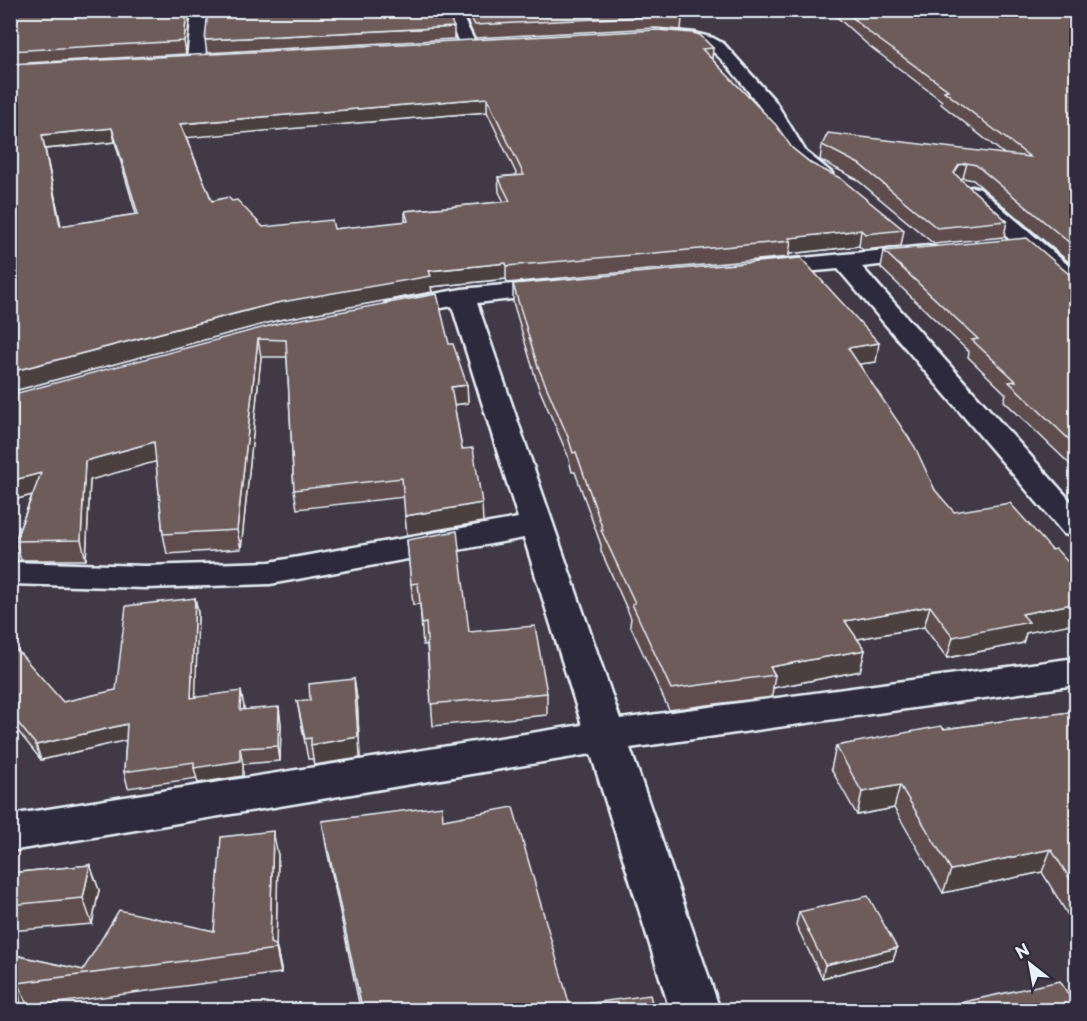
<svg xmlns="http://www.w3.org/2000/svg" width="1087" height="1021" font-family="'Playpen Sans',sans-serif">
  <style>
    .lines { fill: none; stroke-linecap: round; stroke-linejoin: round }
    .street-casing { stroke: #e8f1f8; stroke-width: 5 }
    .street { fill: #2f2a3d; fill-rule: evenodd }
    .wall { fill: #5e4e4d; stroke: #e8f1f8; stroke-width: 1.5; fill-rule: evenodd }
    .shaded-wall { fill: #4c403f; stroke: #e8f1f8; stroke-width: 1.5 }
    .building { fill: #6d5b5a; stroke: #e8f1f8; stroke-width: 1.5; fill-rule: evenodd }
  </style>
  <rect width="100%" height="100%" fill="#423946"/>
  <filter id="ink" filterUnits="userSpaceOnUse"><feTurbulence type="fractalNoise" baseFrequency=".0167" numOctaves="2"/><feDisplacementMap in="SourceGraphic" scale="12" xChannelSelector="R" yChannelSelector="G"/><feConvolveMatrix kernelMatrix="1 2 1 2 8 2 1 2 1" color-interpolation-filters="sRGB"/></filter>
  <g filter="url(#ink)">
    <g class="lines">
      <g class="street-casing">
        <g id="street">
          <polygon points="192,10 208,10 205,60 202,64 190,64 187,60"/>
          <polygon points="443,10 459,10 477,46 475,50 463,50"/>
          <path d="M664 30 695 33 713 38 724 44 775 101 806 152 832 173 829 178C794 186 780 135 765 114 753 97 725 59 708 48 693 39 674 43 658 39L656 35Z"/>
          <polygon points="972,187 980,189 1076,272 1076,292 1067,290 964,199 961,194 964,189"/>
          <polygon points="928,246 937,248 940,253 937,258 862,267 1076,507 1076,537 1064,534 838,269 761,276 752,274 749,269 752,264 761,262"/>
          <polygon points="558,280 567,283 571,288 567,293 477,303 620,719 1076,658 1076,685 630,748 720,1010 670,1010 591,754 10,851 10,815 582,725 524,538 270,584 145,588 10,584 10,562 145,566 270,562 518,518 452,306 395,317 386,315 382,309 386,303 395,301 462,289"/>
        </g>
      </g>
      <use href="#street" class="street"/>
    </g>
    <g class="wall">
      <polygon points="10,10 190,10 186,54 10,64"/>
      <polygon points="462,10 675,10 682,18 681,30 656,28 475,38"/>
      <polygon points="829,10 1077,10 1077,269 973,180 963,178 960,179 1007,221 1004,237 934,244 856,179 820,160 822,145 1004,154 941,104 942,101 868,45"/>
      <polygon points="454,27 454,39 207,53 205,40"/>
      <path d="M713 48 712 59 792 148 812 164 904 230 901 246 863 250 859 246 789 254V257L507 283 506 279 431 287 432 292 279 320 10 392V65ZM487 112 517 175 498 177 499 192 504 202 405 211V222L334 229 263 227 212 201 186 137ZM115 142 136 214 61 226 45 149Z"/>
      <polygon points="884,251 1070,275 1077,277 1077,471 1004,401 1006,394 968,357 969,352 881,268"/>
      <polygon points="513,284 876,362 859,364 935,490 1026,633 1023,643 947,658 924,627 857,639 865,650 860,671 773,688 772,697 669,710 630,625 631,618 601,551 601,545 575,472 572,472 568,456 538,386 513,302"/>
      <polygon points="280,323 449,344 467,385 468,403 454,405 462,449 483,522 407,535 404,497 297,509 294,490 287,357 261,357 241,549 167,554 163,534 156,461 90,480 86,560 21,560 15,541 32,495 10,501"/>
      <polygon points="407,540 469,632 547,693 547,715 433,726 427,645 423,645 420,604 413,605"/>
      <polygon points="195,598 198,613 195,697 244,706 244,710 281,723 280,761 243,764 243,776 198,783 197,778 128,788 124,772 126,740 41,760 10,721 10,653 63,702 116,690"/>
      <polygon points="354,679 357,699 360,758 314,765 313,759 308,759 297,701 310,700"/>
      <polygon points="1077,711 1077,930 1042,872 943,893 894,808 857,815 831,769 836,746 944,729"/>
      <polygon points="443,820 570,1006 360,1008 326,845 322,821"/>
      <polygon points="278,855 276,945 281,969 281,973 28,1007 10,1011 10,954 83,970 214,931"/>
      <polygon points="90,865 99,890 92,924 10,931 10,873"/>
      <polygon points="799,912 897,948 893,960 822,978 796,925"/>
    </g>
    <g class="shaded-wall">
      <polygon points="187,10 190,10 186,54 184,41"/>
      <polygon points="487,98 487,112 183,138 180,124"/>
      <polygon points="112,128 115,142 45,149 64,242 42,135"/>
      <polygon points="967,163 963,178 955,180 954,173 959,165"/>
      <polygon points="861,230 859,246 789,254 791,241 789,238"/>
      <polygon points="506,263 506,279 431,287 432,292 279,320 10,392 10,372 276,303 429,271"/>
      <polygon points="258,339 261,357 241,549 237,530"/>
      <polygon points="879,343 876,362 845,366 848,348"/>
      <polygon points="467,385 468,403 452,405 451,387"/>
      <polygon points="154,442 158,461 90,480 86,560 81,540 85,461"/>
      <polygon points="41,473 47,491 10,501 10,481"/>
      <polygon points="482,503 483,522 407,535 405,516"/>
      <polygon points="195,598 198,613 195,713 191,698"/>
      <polygon points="1077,603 1077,623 1026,633 1023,643 947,658 953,637 1022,614"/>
      <polygon points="930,606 924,627 841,642 845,621"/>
      <polygon points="865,650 860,671 773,688 775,675 770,667"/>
      <polygon points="354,679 357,699 360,758 314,765 311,745"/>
      <polygon points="241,691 244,706 243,725 240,710"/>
      <polygon points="279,707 281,723 280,761 278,746"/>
      <polygon points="127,724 132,739 41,760 36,745"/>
      <polygon points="240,748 243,764 243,776 198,783 194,768"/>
      <polygon points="900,785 894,808 857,815 862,792"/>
      <polygon points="273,831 278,855 276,949 270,943"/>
      <polygon points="1051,849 1042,872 943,893 951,870"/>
      <polygon points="90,865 99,890 92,924 83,898"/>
      <polygon points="276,945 281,969 281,973 276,949"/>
      <polygon points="897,948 893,960 822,978 825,965"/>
      <polygon points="18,983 28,1007 29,1011 21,1011"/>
    </g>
    <g class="building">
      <polygon points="10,10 187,10 184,41 10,51"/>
      <polygon points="208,10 446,10 454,27 205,40"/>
      <polygon points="467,10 675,10 682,18 657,16 475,25"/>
      <polygon points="844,10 1077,10 1077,249 976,165 967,163 959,165 954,173 1007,221 937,228 859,164 822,145 828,133 1030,157 944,91 948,90 870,33"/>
      <path d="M657 30 693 33 700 35 713 48 702 49 776 125 792 148 812 164 840 178 904 230 865 234 861 230 789 238 791 241 507 266 506 263 429 271 431 276 276 303 10 372V65ZM487 98 524 175 498 177 510 201 405 211 408 221 334 229 332 220 263 227 237 200 232 201 228 197 212 201 180 124ZM112 128 138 214 60 226 42 135Z"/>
      <polygon points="1027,238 1070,275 1077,277 1077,447 1009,382 1016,381 972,340 978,339 884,251"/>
      <polygon points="801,258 879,343 848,348 915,447 935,490 954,512 1010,503 1052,550 1056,549 1077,572 1077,603 1022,614 1029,622 953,637 930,606 845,621 865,650 770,667 775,675 671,689 632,604 635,603 601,530 603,530 576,452 573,453 568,437 538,367 513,284"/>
      <polygon points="437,294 449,344 453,344 467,385 451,387 462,449 473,448 482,503 405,516 402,478 294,490 286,340 258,339 237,530 163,534 154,442 85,461 81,540 15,541 41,473 10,481 10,395 280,323"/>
      <polygon points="457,531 469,632 535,626 547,693 431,704 426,623 422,624 418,583 411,584 407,540"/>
      <polygon points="195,598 191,698 241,691 240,710 279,707 278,746 240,748 240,761 194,768 194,762 124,772 127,724 36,745 10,713 10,653 17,650 63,702 116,690 126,606"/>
      <polygon points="354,679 358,737 311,745 311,738 305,739 297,701 310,700 309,684"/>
      <polygon points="1077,711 1077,890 1051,849 951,870 900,785 862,792 836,746 941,726 944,729"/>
      <polygon points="442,806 443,820 513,807 570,1006 650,995 654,1011 326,1011 362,1008 322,821"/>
      <polygon points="273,831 270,943 276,945 276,949 18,983 21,1011 10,1011 10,954 83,970 119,910 214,931 221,837"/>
      <polygon points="90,865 83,898 10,905 10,873"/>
      <polygon points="868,896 897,948 825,965 799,912"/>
      <polygon points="1060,981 1077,1008 1077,1011 920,1011 936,1008"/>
    </g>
  </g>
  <rect width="1087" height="1021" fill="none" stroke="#2f2a3d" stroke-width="36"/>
  <rect x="18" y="18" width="1051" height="985" fill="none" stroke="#e8f1f8" stroke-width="2" filter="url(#ink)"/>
  <g transform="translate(1030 964) rotate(329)" stroke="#2f2a3d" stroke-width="4.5" paint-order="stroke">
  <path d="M0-4.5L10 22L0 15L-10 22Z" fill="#e8f1f8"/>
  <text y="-9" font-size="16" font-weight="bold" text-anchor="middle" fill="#e8f1f8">N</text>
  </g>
</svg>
